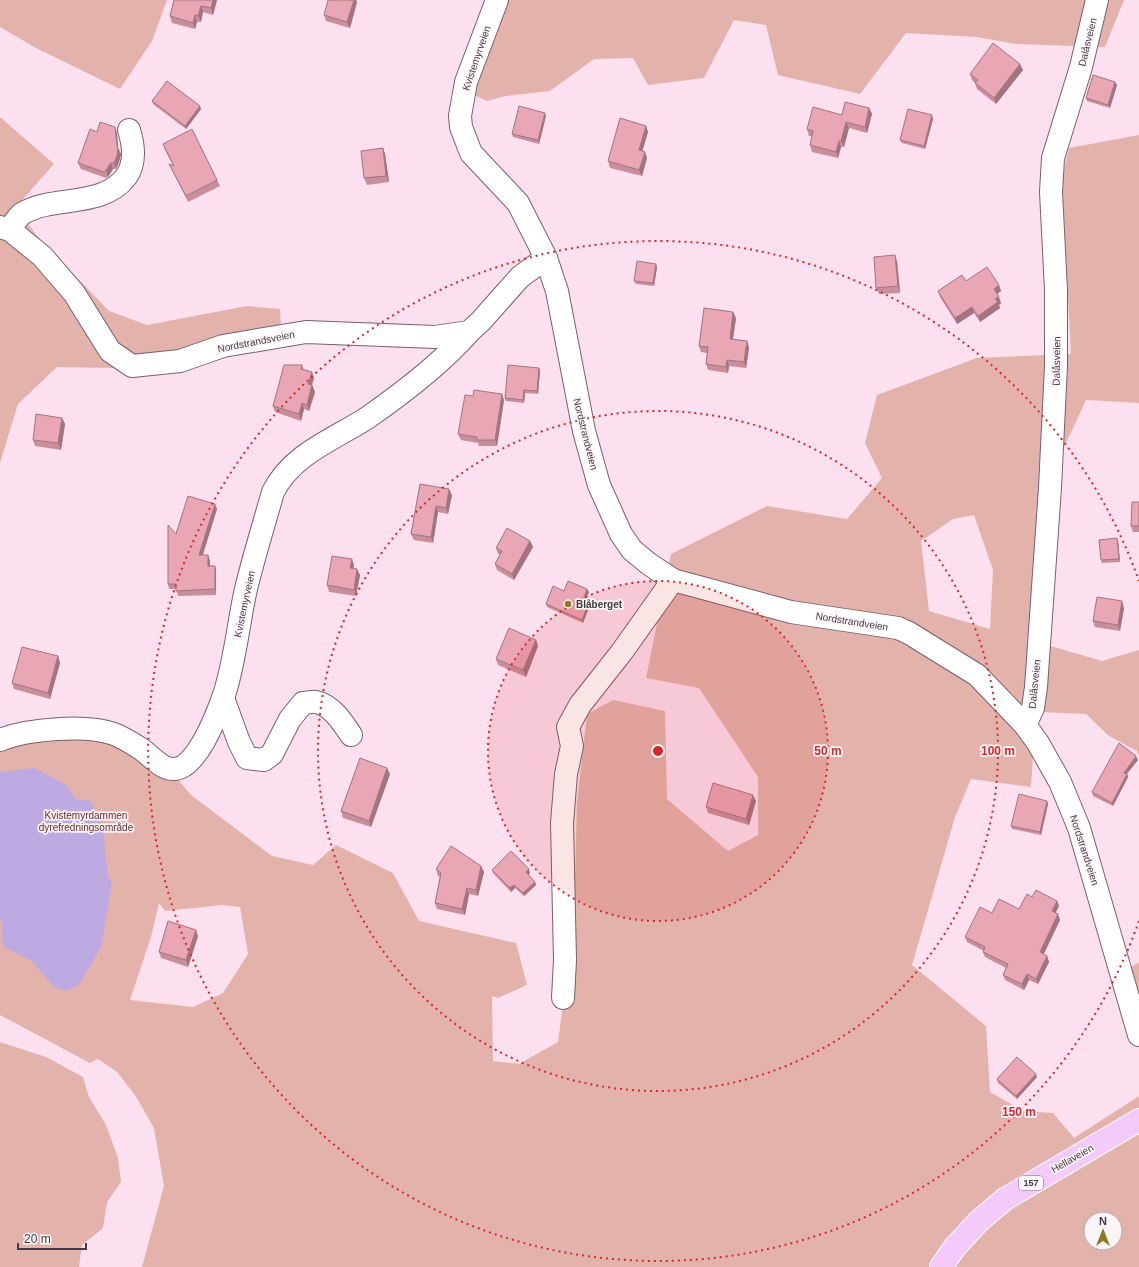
<svg xmlns="http://www.w3.org/2000/svg" width="1139" height="1267" font-family="Arial,sans-serif">
  <style>
    .green { fill: #e3b3ab; fill-rule: evenodd }
    .water { fill: #bdaae2 }
    .lines { fill: none; stroke-linecap: round; stroke-linejoin: round }
    .minor-casing { stroke: #7c5e6f; stroke-width: 24 }
    .major-casing { stroke: #fff; stroke-width: 24 }
    .minor { stroke: #fff; stroke-width: 22 }
    .major { stroke: #f4cafb; stroke-width: 22 }
    .wall { fill: #c88f9b }
    .shaded-wall { fill: #a3747e }
    .building { fill: #e9a6b4; stroke: #a3747e }
    .ring { fill: none; stroke: #d62828; stroke-width: 2; stroke-dasharray: 2 4 }
    .poi-dot { fill: #90791f; stroke: #fbf4f8; stroke-width: 1.5 }
    .labels { text-anchor: middle; stroke-width: 3.5; stroke-linejoin: round; paint-order: stroke }
    .shield { fill: #fbf4f8; stroke: #7c7077; stroke-width: 1 }
    .shield-label { font-size: 9px; font-weight: bold; fill: #463840 }
    .street-label { font-size: 10px; fill: #463840; stroke: #fbf4f8 }
    .poi-label { font-size: 10px; font-weight: bold; fill: #463840; stroke: #fbf4f8; text-anchor: start }
    .park-label { font-size: 10px; fill: #762822; stroke: #fbf4f8 }
    .centre { fill: #d62828; stroke: #fbf4f8; stroke-width: 2 }
    .ring-label { font-size: 12px; text-anchor: middle; font-weight: bold; fill: #d62828; stroke: #fbf4f8; stroke-width: 3.5; stroke-linejoin: round; paint-order: stroke }
  </style>
  <rect width="100%" height="100%" fill="#fce0ef"/>
  <g class="green">
    <polygon points="0,0 167,0 152,41 120,89 36,48 0,27"/>
    <polygon points="490,0 1124,0 1105,47 1016,44 977,37 906,33 860,94 778,75 766,25 734,20 704,78 648,85 633,58 594,59 550,91 506,96 487,101 462,89"/>
    <polygon points="0,117 54,164 16,207 37,236 109,311 147,325 247,306 280,309 281,328 184,364 113,368 57,367 18,404 0,463"/>
    <path d="M1139 135V403L1086 400 1061 454 1030 640 1102 661 1139 650V756L1137 751 1109 736 1086 714 1041 712 1033 755 1031 787 971 779 955 817 912 965 986 1026 990 1092 1023 1111 1053 1113 1074 1138 1139 1096V1267H142L164 1186 154 1128 135 1095 117 1072 98 1059 90 1063 0 1015V747L23 737 108 736 175 776 191 795 272 856 313 865 336 845 393 873 419 921 516 943 527 985 498 998 492 996 493 1061 519 1064 558 1042 574 922 577 802 587 714 613 700 665 711 667 799 728 851 758 835V777L699 688 646 678 671 554 767 506 847 519 882 478 865 443 877 395 977 358 1071 354 1062 177 1069 148ZM974 515 993 570 990 629 929 611 921 541 953 519ZM159 903 165 911 222 905 240 907 248 954 223 993 193 1007 130 1000 151 937ZM1091 1219H1115V1243H1091Z"/>
    <polygon points="1139,962 1139,999 1128,969"/>
    <polygon points="0,1042 46,1057 83,1077 89,1097 106,1125 118,1158 121,1182 107,1202 103,1228 82,1245 79,1267 0,1267"/>
  </g>
  <path class="water" d="M34 768 65 784 76 799 91 801 103 829 108 876 112 882 101 947 79 985 66 991 54 987 32 961 4 947C0 937 4 927 0 917V772Z"/>
  <g class="lines">
    <g class="minor-casing">
      <g id="minor">
        <polyline points="497,0 466,82 460,116 461,127 471,153 518,203 546,258 557,291 584,431 599,485 621,534 632,550 649,564 673,580 791,612 898,628 909,633 977,675 1025,725 1038,743 1060,782 1079,828 1139,1035"/>
        <polyline points="0,227 10,230 42,256 74,293 110,351 132,366 180,361 223,346 306,332 435,337 469,332 481,321 520,277 546,258"/>
        <path d="M10 230C14 223 17 217 23 213 55 195 102 208 126 177 136 163 134 146 129 130"/>
        <path d="M223 698 239 742 247 758 264 760 272 754 290 719 303 703C307 703 313 701 316 702 332 705 343 723 351 735"/>
        <polyline points="1025,725 1033,708 1036,687 1050,488 1056,366 1056,290 1051,192 1053,158 1081,67 1097,0"/>
        <path d="M0 740C27 729 86 724 114 734 122 737 130 742 138 747 149 753 160 769 173 769 196 770 216 717 223 698 235 664 238 624 246 589 254 556 264 524 273 492 292 454 333 440 367 418 403 393 440 365 469 332"/>
        <polyline points="563,998 565,960 562,823 566,774 572,746 568,727 580,705 621,653 673,580"/>
      </g>
    </g>
    <g class="major-casing">
      <polyline id="major" points="941,1267 955,1247 979,1221 1005,1199 1139,1120"/>
    </g>
    <use href="#minor" class="minor"/>
    <use href="#major" class="major"/>
  </g>
  <g class="wall">
    <polygon points="174,0 217,0 213,15 203,12 201,22 197,22 195,29 172,23 170,16"/>
    <polygon points="357,2 350,28 326,21 324,15"/>
    <polygon points="1023,70 996,104 977,89 975,83 972,80 970,74"/>
    <polygon points="1115,82 1117,85 1110,108 1087,101 1086,98"/>
    <polygon points="152,101 201,109 186,129 153,104"/>
    <polygon points="869,108 872,114 867,133 849,128 844,147 841,147 838,158 812,152 810,145 812,136 809,136 807,129 842,115"/>
    <polygon points="932,115 933,119 925,149 902,143 900,140"/>
    <polygon points="546,116 539,144 513,137 512,134"/>
    <polygon points="646,126 648,132 642,151 645,152 647,158 642,176 610,168 608,161"/>
    <polygon points="97,132 117,133 118,148 121,154 119,162 116,169 113,169 108,177 106,178 81,169 78,163"/>
    <polygon points="163,144 217,180 220,186 188,202 169,164 173,165 165,150"/>
    <polygon points="383,148 385,154 389,182 367,185 364,178"/>
    <polygon points="897,261 900,293 879,294 876,288"/>
    <polygon points="657,267 654,286 636,284 634,281"/>
    <polygon points="966,281 999,285 1001,291 997,294 1001,303 999,305 1000,308 980,322 974,313 957,324 940,297 938,291"/>
    <polygon points="733,312 736,318 733,339 747,341 749,348 746,368 729,366 728,373 708,370 706,364 707,353 701,352 699,346"/>
    <polygon points="302,365 304,370 314,378 312,385 315,392 309,411 304,409 301,421 275,412 273,406"/>
    <polygon points="539,368 540,371 538,394 525,393 524,403 506,401 505,398"/>
    <polygon points="504,400 497,446 479,446 478,443 461,440 458,434"/>
    <polygon points="62,418 65,424 61,450 35,446 33,440"/>
    <polygon points="420,484 452,495 448,514 438,512 433,543 414,540 411,534"/>
    <polygon points="1139,502 1139,532 1133,532 1131,526"/>
    <polygon points="217,509 202,555 208,555 210,561 210,566 215,566 216,571 216,595 178,596 176,589 169,589 168,584 176,534"/>
    <polygon points="530,541 533,547 514,580 497,570 495,564 500,554 498,554 496,548"/>
    <polygon points="1118,541 1120,562 1102,563 1101,560"/>
    <polygon points="354,565 353,568 360,575 356,596 329,592 327,585"/>
    <polygon points="587,589 589,592 585,600 590,605 583,623 547,607 546,604 564,591"/>
    <polygon points="1124,608 1120,631 1095,627 1093,621"/>
    <polygon points="536,640 538,646 526,677 498,665 496,659"/>
    <polygon points="58,656 60,663 50,699 14,689 12,683"/>
    <polygon points="1138,760 1127,774 1128,777 1113,806 1093,796 1092,792"/>
    <polygon points="390,774 371,827 343,818 341,811"/>
    <polygon points="756,801 749,825 708,813 706,807"/>
    <polygon points="1047,801 1048,804 1041,835 1012,829 1011,826"/>
    <polygon points="481,866 484,872 478,896 469,894 465,915 437,909 435,903 440,877 438,876 436,869"/>
    <polygon points="492,870 530,873 528,875 535,882 536,885 524,896 515,888 511,892 493,873"/>
    <polygon points="1032,897 1057,901 1059,906 1055,913 1060,920 1043,954 1047,956 1049,962 1038,984 1029,980 1024,990 1005,980 1003,975 1006,968 985,957 983,952 984,951 967,942 965,937 992,913 1019,909"/>
    <polygon points="198,936 188,967 161,958 159,952"/>
    <polygon points="1037,1077 1017,1099 998,1083 997,1079"/>
  </g>
  <g class="shaded-wall">
    <polygon points="213,0 217,0 213,15 211,8"/>
    <polygon points="354,0 356,0 357,2 350,28 347,22"/>
    <polygon points="201,6 203,12 201,22 198,16"/>
    <polygon points="195,15 197,22 195,29 193,23"/>
    <polygon points="1020,64 1023,70 996,104 994,98"/>
    <polygon points="1115,82 1117,85 1110,108 1108,105"/>
    <polygon points="200,106 201,109 186,129 185,126"/>
    <polygon points="869,108 872,114 867,133 865,127"/>
    <polygon points="545,113 546,116 539,144 538,140"/>
    <polygon points="932,115 933,119 925,149 924,146"/>
    <polygon points="846,122 849,128 844,147 841,141"/>
    <polygon points="646,126 648,132 641,156 639,150"/>
    <polygon points="115,127 117,133 118,148 121,154 119,162 116,169 114,163 117,146"/>
    <polygon points="839,141 841,147 838,158 836,152"/>
    <polygon points="383,148 385,154 389,182 386,176"/>
    <polygon points="645,152 647,158 642,176 639,170"/>
    <polygon points="111,163 113,169 108,177 106,170"/>
    <polygon points="895,255 897,261 900,293 898,286"/>
    <polygon points="656,264 657,267 654,286 653,283"/>
    <polygon points="999,285 1001,291 996,295 994,289"/>
    <polygon points="999,297 1001,303 999,305 1000,308 980,322 978,316 995,299"/>
    <polygon points="972,307 974,313 957,324 955,318"/>
    <polygon points="733,312 736,318 732,345 730,339"/>
    <polygon points="747,341 749,348 746,368 744,362"/>
    <polygon points="727,360 729,366 728,373 726,367"/>
    <polygon points="539,368 540,371 538,394 537,391"/>
    <polygon points="312,372 314,378 310,390 308,384"/>
    <polygon points="312,385 315,392 309,411 307,405"/>
    <polygon points="524,390 525,393 524,403 523,400"/>
    <polygon points="502,394 504,400 497,446 495,440"/>
    <polygon points="302,403 304,409 301,421 299,414"/>
    <polygon points="62,418 65,424 61,450 58,443"/>
    <polygon points="449,489 452,495 448,514 446,508"/>
    <polygon points="215,504 217,509 201,561 199,555"/>
    <polygon points="436,506 438,512 433,543 431,537"/>
    <polygon points="1117,538 1118,541 1120,562 1119,559"/>
    <polygon points="530,541 533,547 514,580 512,574"/>
    <polygon points="208,555 210,561 210,571 208,566"/>
    <polygon points="352,559 354,565 353,574 350,568"/>
    <polygon points="215,566 216,571 216,595 215,589"/>
    <polygon points="357,569 360,575 356,596 354,590"/>
    <polygon points="587,589 589,592 584,603 583,600"/>
    <polygon points="1122,601 1124,608 1120,631 1118,625"/>
    <polygon points="589,602 590,605 583,623 582,620"/>
    <polygon points="536,640 538,646 526,677 523,670"/>
    <polygon points="58,656 60,663 50,699 48,693"/>
    <polygon points="1136,756 1138,760 1125,776 1124,773"/>
    <polygon points="387,768 390,774 371,827 369,821"/>
    <polygon points="1127,774 1128,777 1113,806 1112,803"/>
    <polygon points="753,795 756,801 749,825 746,819"/>
    <polygon points="1047,801 1048,804 1041,835 1040,832"/>
    <polygon points="481,866 484,872 478,896 476,890"/>
    <polygon points="529,869 530,873 527,876 526,872"/>
    <polygon points="535,882 536,885 524,896 523,893"/>
    <polygon points="514,885 515,888 511,892 510,888"/>
    <polygon points="467,888 469,894 465,915 462,909"/>
    <polygon points="1057,901 1059,906 1054,916 1052,911"/>
    <polygon points="1058,914 1060,920 1042,958 1040,952"/>
    <polygon points="196,930 198,936 188,967 186,960"/>
    <polygon points="1047,956 1049,962 1038,984 1036,979"/>
    <polygon points="1027,974 1029,980 1024,990 1022,984"/>
    <polygon points="1036,1074 1037,1077 1017,1099 1016,1096"/>
  </g>
  <g class="building">
    <polygon points="174,0 213,0 211,8 201,6 198,16 195,15 193,23 170,16"/>
    <polygon points="328,0 354,0 347,22 324,15"/>
    <polygon points="993,43 1020,64 994,98 975,83 978,80 970,74"/>
    <polygon points="1093,75 1115,82 1108,105 1086,98"/>
    <polygon points="167,81 200,106 185,126 152,101"/>
    <polygon points="845,102 869,108 865,127 846,122 841,141 839,141 836,152 810,145 813,131 807,129 813,107 842,115"/>
    <polygon points="519,106 545,113 538,140 512,134"/>
    <polygon points="908,109 932,115 924,146 900,140"/>
    <polygon points="620,118 646,126 639,150 645,152 639,170 608,161"/>
    <polygon points="100,122 115,127 117,146 118,148 117,156 114,163 111,163 106,170 104,172 78,163 90,129 97,132"/>
    <polygon points="192,129 217,180 186,196 169,164 174,166 163,144"/>
    <polygon points="383,148 386,176 364,178 361,151"/>
    <polygon points="895,255 898,286 876,288 874,257"/>
    <polygon points="637,261 656,264 653,283 634,281"/>
    <polygon points="987,267 999,285 994,289 999,297 995,299 998,302 978,316 972,307 955,318 938,291 962,275 966,281"/>
    <polygon points="704,308 733,312 730,339 747,341 744,362 727,360 726,367 706,364 708,347 699,346"/>
    <polygon points="284,365 302,365 301,369 312,372 308,384 312,385 307,405 302,403 299,414 273,406"/>
    <polygon points="508,365 539,368 537,391 524,390 523,400 505,398"/>
    <polygon points="474,390 502,394 495,440 477,440 477,437 458,434 465,395 473,396"/>
    <polygon points="36,414 62,418 58,443 33,440"/>
    <polygon points="420,484 449,489 446,508 436,506 431,537 411,534"/>
    <polygon points="188,496 215,504 199,555 208,555 208,566 215,566 215,589 176,591 176,584 168,584 168,525 176,534"/>
    <polygon points="1132,502 1139,502 1139,526 1131,526"/>
    <polygon points="507,528 530,541 512,574 495,564 502,551 496,548"/>
    <polygon points="1117,538 1119,559 1101,560 1099,540"/>
    <polygon points="332,556 352,559 350,568 357,569 354,590 327,585"/>
    <polygon points="568,581 587,589 583,600 589,602 582,620 546,604 553,586 564,591"/>
    <polygon points="1097,597 1122,601 1118,625 1093,621"/>
    <polygon points="509,628 536,640 523,670 496,659"/>
    <polygon points="22,647 58,656 48,693 12,683"/>
    <polygon points="1119,743 1136,756 1124,773 1127,774 1112,803 1092,792"/>
    <polygon points="360,758 387,768 369,821 341,811"/>
    <polygon points="713,783 753,795 746,819 706,807"/>
    <polygon points="1019,794 1047,801 1040,832 1011,826"/>
    <polygon points="451,846 481,866 476,890 467,888 462,909 435,903 441,873 436,869"/>
    <polygon points="511,851 529,869 526,872 535,882 523,893 514,885 510,888 492,870"/>
    <polygon points="1036,890 1057,901 1052,911 1058,914 1040,952 1047,956 1036,979 1027,974 1022,984 1003,975 1008,964 983,952 985,947 965,937 980,907 992,913 999,899 1019,909 1027,894 1032,897"/>
    <polygon points="168,921 196,930 186,960 159,952"/>
    <polygon points="1017,1057 1036,1074 1016,1096 997,1079"/>
  </g>
  <circle cx="658" cy="751" r="170" fill="#d62828" fill-opacity=".12"/>
  <g class="ring">
    <circle cx="658" cy="751" r="170"/>
    <circle cx="658" cy="751" r="340"/>
    <path d="M1139 921A510 510 0 1 1 1139 581"/>
  </g>
  <circle class="poi-dot" cx="568" cy="604" r="4"/>
  <g class="labels">
    <rect class="shield" x="1019" y="1176" width="24" height="14" rx="3"/>
    <g class="shield-label">
      <text x="1031" y="1186">157</text>
    </g>
    <g class="street-label">
      <text transform="translate(1087 42) rotate(-76)" y="4">Dalåsveien</text>
      <text transform="translate(476 58) rotate(-71)" y="4">Kvistemyrveien</text>
      <text transform="translate(256 341) rotate(-11)" y="4">Nordstrandsveien</text>
      <text transform="translate(1056 361) rotate(-89)" y="4">Dalåsveien</text>
      <text transform="translate(586 434) rotate(76)" y="4">Nordstrandveien</text>
      <text transform="translate(244 604) rotate(-78)" y="4">Kvistemyrveien</text>
      <text transform="translate(852 621) rotate(9)" y="4">Nordstrandveien</text>
      <text transform="translate(1034 684) rotate(-84)" y="4">Dalåsveien</text>
      <text transform="translate(1085 850) rotate(72)" y="4">Nordstrandveien</text>
      <text transform="translate(1072 1158) rotate(-30)" y="4">Hellaveien</text>
    </g>
    <g class="poi-label">
      <text x="576" y="608">Blåberget</text>
    </g>
    <g class="park-label">
      <text x="86" y="819">Kvistemyrdammen<tspan x="86" dy="12">dyrefredningsområde</tspan></text>
    </g>
  </g>
  <circle cx="658" cy="751" r="6" class="centre"/>
  <g class="ring-label">
    <text x="828" y="755">50 m</text>
    <text x="998" y="755">100 m</text>
    <text x="1019" y="1116">150 m</text>
  </g>
  <g transform="translate(1103 1231)"><circle r="19" fill="#fbf4f8" stroke="#b3a9ae"/>
  <path d="M0-3L7 15L0 10L-7 15Z" fill="#90791f"/>
  <text y="-6" font-size="11" font-weight="bold" text-anchor="middle" fill="#463840">N</text>
  </g>
  <path d="M18 1243v6h68v-6" fill="none" stroke="#463840" stroke-width="2"/>
  <text x="24" y="1243" font-size="12" fill="#463840" stroke="#fbf4f8" stroke-width="3" paint-order="stroke">20 m</text>
</svg>
